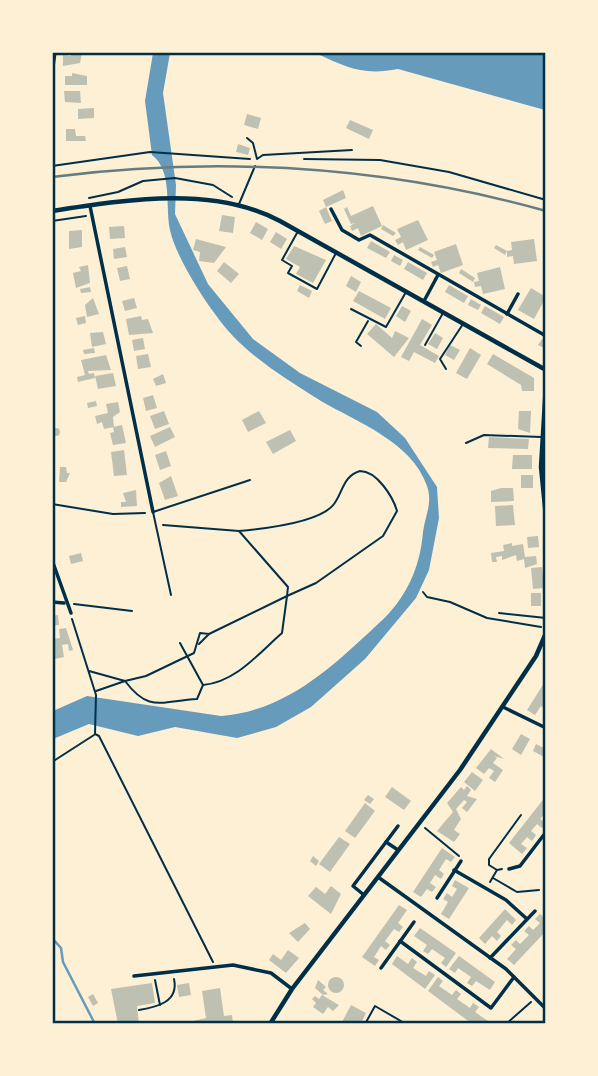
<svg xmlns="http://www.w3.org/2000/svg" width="598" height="1076" font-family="'Titillium Web',sans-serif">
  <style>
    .water { fill: #669bbc }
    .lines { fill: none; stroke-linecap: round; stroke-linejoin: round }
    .stream { stroke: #669bbc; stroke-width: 2.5 }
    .building { fill: #bec0b2 }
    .path { stroke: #003049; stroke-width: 2 }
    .service { stroke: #003049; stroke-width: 2 }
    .minor { stroke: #003049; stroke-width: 3.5 }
    .tertiary { stroke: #003049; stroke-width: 4.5 }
    .rail { stroke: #657d81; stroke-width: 2.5 }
    .neatline { fill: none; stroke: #003049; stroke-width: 2.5 }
  </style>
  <rect width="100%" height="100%" fill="#fdf0d5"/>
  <g class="water">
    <path d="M153 53H170L163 93 176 185 175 214 208 284 253 339 300 373 377 412 405 438 437 487 439 518 429 570 416 598 365 659 311 707 276 727 237 738 175 727 138 736 89 724 53 739V711L87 696 221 716C286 711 332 667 378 624 405 600 420 569 423 532 425 516 433 503 427 486 412 442 357 422 321 401 283 377 241 352 215 314 200 294 175 254 170 230 165 207 173 171 152 155L145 101Z"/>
    <path d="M315 53H545V110L398 69C362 76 347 67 315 53Z"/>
  </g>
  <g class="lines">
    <polyline class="stream" points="52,938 61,948 63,962 95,1024"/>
  </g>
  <g class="building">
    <polygon points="71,53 82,53 80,63 63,66 63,55 71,56"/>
    <polygon points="72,73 87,76 87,85 65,85 65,76 72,76"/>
    <polygon points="64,91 80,91 81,103 65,102"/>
    <polygon points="94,108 94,118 78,119 78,109"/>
    <polygon points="247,114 261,118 258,129 244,125"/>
    <polygon points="350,120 373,130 369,139 346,128"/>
    <polygon points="66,129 75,129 76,136 85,136 86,141 66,141"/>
    <polygon points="238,144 250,148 248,155 236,152"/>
    <polygon points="343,190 346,198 326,207 323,200"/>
    <polygon points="373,206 382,226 361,236 358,228 352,231 350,226 355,223 351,224 344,209 347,207 351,216"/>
    <polygon points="326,207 332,221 325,224 319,211"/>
    <polygon points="222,215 235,217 233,233 219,231"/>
    <polygon points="418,220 428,240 406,250 403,242 398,245 395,240 401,237 397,229"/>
    <polygon points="256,222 268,229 262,240 250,233"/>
    <polygon points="383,225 396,233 393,236 381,229"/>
    <polygon points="124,226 125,238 110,239 109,227"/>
    <polygon points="82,230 82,247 69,249 69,231"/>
    <polygon points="276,232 287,239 281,249 270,242"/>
    <polygon points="196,239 226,247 214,263 199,261 200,252 193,250"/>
    <polygon points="534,239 537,261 514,264 513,256 507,257 507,251 512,250 511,242"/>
    <polygon points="371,241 390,252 386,258 367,248"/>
    <polygon points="456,244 463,265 441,273 438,265 433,267 431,262 437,260 434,252"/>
    <polygon points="496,245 507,251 505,255 494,248"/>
    <polygon points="294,246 326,260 313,283 296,274 300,267 286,259"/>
    <polygon points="125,247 127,257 114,259 113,249"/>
    <polygon points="420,247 434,255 432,258 418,250"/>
    <polygon points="394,255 403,260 400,266 391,261"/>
    <polygon points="224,262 239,274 231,283 217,271"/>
    <polygon points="408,262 427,273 423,280 404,269"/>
    <polygon points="88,265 90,283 76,288 73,273 81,271 79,267"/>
    <polygon points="127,266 130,279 120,281 117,268"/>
    <polygon points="500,267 505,289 483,294 481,286 475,287 474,282 479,281 477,273"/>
    <polygon points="461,269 475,278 473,282 459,273"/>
    <polygon points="351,276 361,282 356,292 346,286"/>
    <polygon points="300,285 312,291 309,298 297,291"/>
    <polygon points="449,285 468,296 464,303 445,292"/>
    <polygon points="90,287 91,292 81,293 80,289"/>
    <polygon points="531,288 546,297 534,319 518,310"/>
    <polygon points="359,291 391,308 385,319 353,301"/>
    <polygon points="93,298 99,314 87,317 85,305"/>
    <polygon points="134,298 137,308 125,311 122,301"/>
    <polygon points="471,299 481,305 478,310 468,305"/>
    <polygon points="402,306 411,311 405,322 396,316"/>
    <polygon points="485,306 504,317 500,324 481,313"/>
    <polygon points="85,316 86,323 78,325 76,318"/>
    <polygon points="141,316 142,320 148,319 153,333 129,335 126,319"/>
    <polygon points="422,319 432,325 420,345 439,356 435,363 414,352 409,361 401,357"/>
    <polygon points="376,324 392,338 395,331 409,338 394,357 367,334"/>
    <polygon points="103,332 106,344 92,347 90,333"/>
    <polygon points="435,333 443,338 437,349 428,344"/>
    <polygon points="143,338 145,349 134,351 132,340"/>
    <polygon points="542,339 546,340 546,349 538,345"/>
    <polygon points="450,345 460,350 454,360 445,355"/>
    <polygon points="94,348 95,353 84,354 83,350"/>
    <polygon points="470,348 481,355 467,379 456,373"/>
    <polygon points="148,354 151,367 138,369 136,356"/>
    <polygon points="493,354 534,378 534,391 522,391 521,385 487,364"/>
    <polygon points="106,355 111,370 88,371 89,374 94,373 95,378 78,382 77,377 85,375 81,360"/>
    <polygon points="113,373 116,386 98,389 95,376"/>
    <polygon points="163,374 166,383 156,386 153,379"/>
    <polygon points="153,395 157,408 146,411 143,398"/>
    <polygon points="96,401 97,406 88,408 87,403"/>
    <polygon points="118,402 120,412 113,417 114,427 104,429 102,422 97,424 95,416 108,413 106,404"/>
    <polygon points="164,411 169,424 155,429 150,416"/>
    <polygon points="259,411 266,423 248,432 242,420"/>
    <polygon points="519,411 531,411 530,433 518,429"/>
    <polygon points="122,425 126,443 113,445 110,433 114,432 113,427"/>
    <polygon points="170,427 175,437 155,447 150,436"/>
    <circle cx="56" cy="432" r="4"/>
    <polygon points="290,430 296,441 273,454 266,442"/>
    <polygon points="489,437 529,439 528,449 488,448"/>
    <polygon points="124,450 127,475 114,476 111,452"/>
    <polygon points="166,451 171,466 160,470 155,455"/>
    <polygon points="513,455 532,455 532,469 512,469"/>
    <polygon points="60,467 66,467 67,473 70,473 66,482 59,482"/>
    <rect x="521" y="475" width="12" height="13"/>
    <polygon points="171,476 178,496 165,500 159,483"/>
    <polygon points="501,488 513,488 514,501 491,502 491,491"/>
    <polygon points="136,490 137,506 121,507 121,502 126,502 123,493"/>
    <polygon points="513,505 515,525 496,526 495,506"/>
    <polygon points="538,536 539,547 528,548 527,537"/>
    <polygon points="512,543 512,546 523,544 525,557 536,556 537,564 525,568 524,559 517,561 516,555 502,560 502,556 496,557 497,562 492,562 491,553 504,551 503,545"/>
    <polygon points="81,553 83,561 71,564 69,556"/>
    <polygon points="542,567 544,588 533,589 531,568"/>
    <rect x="531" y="593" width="10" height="13"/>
    <polygon points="58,615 59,625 52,626 52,616"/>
    <polygon points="66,628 73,650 69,651 68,644 62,645 64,657 55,659 52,639 60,638 59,629"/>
    <polygon points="546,680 546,710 541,706 535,715 527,710"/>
    <polygon points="521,734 530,739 521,755 512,749"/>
    <polygon points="536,744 546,749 544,757 533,751"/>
    <polygon points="491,749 504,759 494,756 497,758 493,763 503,770 495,782 489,778 494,771 489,768 484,774 476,768"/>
    <polygon points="472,772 483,780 475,791 464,782"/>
    <polygon points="467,786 471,790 467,796 477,799 467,812 462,808 467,802 464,800 456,809 461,819 454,830 460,834 454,842 437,831 453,812 447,803 461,787 464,790"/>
    <polygon points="392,787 411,801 404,810 385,797"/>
    <polygon points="368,795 374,799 370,804 364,800"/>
    <polygon points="546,796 546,812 540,819 546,823 542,828 537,824 531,831 536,835 532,841 527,837 521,844 527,848 522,854 509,843"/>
    <polygon points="365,803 375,811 355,838 345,831"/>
    <polygon points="339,837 350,844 330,872 319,864"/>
    <polygon points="442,848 455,857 451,862 446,859 439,870 444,874 441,879 435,875 430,883 436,887 432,892 427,889 421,897 413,892"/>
    <polygon points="313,856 319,861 316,866 310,861"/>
    <polygon points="455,880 469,888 449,919 441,914 448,902 443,899 447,893 452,897 457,889 452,886"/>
    <polygon points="331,886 341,894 331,914 308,896 316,887 325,894"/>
    <polygon points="399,905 407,910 398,923 403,927 399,932 394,929 385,941 390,945 386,950 381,946 374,957 379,960 375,966 362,957"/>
    <polygon points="505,909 516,920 512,925 507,920 497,932 501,936 497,941 492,936 485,944 479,938"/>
    <polygon points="540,914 546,919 546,931 514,965 507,959 516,949 511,945 516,940 520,944 529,935 524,931 529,926 533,930 540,923 535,919"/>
    <polygon points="305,923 310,929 298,942 289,933"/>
    <polygon points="420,928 456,953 446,967 441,963 445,958 432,949 428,954 423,951 427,945 414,936"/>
    <polygon points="288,950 299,958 286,973 269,960 273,954 281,960"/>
    <polygon points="397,956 408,964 412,958 417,962 413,968 426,976 429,971 435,975 425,989 392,964"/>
    <polygon points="459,956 495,982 490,990 476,981 472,986 467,983 471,977 458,968 455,973 449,969"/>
    <polygon points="438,977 443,981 439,986 452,995 456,990 461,994 457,999 470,1008 473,1003 479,1007 475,1012 488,1021 487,1024 471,1023 428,991"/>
    <circle cx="336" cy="985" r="8"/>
    <polygon points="318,980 326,987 323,990 328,994 323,995 315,988"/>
    <polygon points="152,983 155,1003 137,1006 139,1024 118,1024 111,989"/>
    <polygon points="189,983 191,995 179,997 177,985"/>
    <polygon points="220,988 224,1016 232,1015 233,1024 180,1024 206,1018 202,991"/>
    <polygon points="93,994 98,1003 93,1006 88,997"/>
    <polygon points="322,995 339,1005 333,1011 328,1007 323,1014 313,1007 316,1003 312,999 315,996 319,999"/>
    <polygon points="351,1005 366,1013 361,1024 341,1024"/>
  </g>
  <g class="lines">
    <g class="path">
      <polyline points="304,159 380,160 449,172 546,200"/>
      <polyline points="52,166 150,152 250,159"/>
      <polyline points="89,198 118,192 143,181 175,178 213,185 232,197"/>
      <polyline points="52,221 86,216"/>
      <polyline points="52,504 113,514 145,513"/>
      <path d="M163 525 239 531 288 587 287 596 316 583 383 536 397 511C393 497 377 471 360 471 343 476 343 492 334 504 320 523 261 529 239 531"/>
      <polyline points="423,592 427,597 450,602 487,618 541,627"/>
      <polyline points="74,604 132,611"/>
      <polyline points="72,619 96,695 95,734 99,736 213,962"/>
      <polyline points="89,671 125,681 146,676 194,653 200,633 209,634 199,644"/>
      <path d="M203 685C236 682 259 653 282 633L287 596 209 634"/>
      <path d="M96 691 125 681C149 713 161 701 197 699L203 685 180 643"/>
      <polyline points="52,762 94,735"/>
      <polyline points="425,828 459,856"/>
      <polyline points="497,870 489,865 489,859 521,815"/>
      <polyline points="493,878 517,892 539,890"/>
      <polyline points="490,882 497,870 502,869"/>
      <polyline points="155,980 160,1005"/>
      <path d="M139 1010C157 1007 179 1002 174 979"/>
      <polyline points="506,1024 531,1002"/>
    </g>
    <g class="service">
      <polyline points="247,138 253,143 257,159 263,155 352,150"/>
      <polyline points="239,204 255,166"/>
      <polyline points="297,233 282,260 292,266 288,273 317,289 336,253"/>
      <polyline points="351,309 386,327 406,292"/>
      <polyline points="425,345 443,313"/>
      <polyline points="361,346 356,342 368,321"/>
      <polyline points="446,369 440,359 463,324"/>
      <polyline points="466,443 484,435 541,437"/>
      <polyline points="171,595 153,512 250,480"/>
      <polyline points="499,613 546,618"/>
      <polyline points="365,1024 375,1006 406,1024"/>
    </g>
    <g class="minor">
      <polyline points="52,73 55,52"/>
      <polyline points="90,206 153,512"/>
      <polyline points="331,209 342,230 359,240 370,235 546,336"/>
      <polyline points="424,301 438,275"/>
      <polyline points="507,314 518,294"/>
      <polyline points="52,560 71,613"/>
      <polyline points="52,602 64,603"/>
      <polyline points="503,707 546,728"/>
      <polyline points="386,842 398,850"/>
      <polyline points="509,869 520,866 546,832"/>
      <polyline points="454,870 506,900 527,919"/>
      <polyline points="378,877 506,969 546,1009"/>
      <polyline points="364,895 353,886 398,826"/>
      <polyline points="437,898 461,861"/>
      <polyline points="400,941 491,1008 514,977"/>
      <polyline points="490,958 535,911"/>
      <polyline points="381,968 414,922"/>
      <polyline points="134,976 233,965 271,973 292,989"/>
    </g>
    <g class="tertiary">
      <path d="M52 211C125 200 212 185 280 221L546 370"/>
      <polyline points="546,384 541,467 546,517"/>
      <polyline points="270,1024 292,989 460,770 536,656 546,633"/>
    </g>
    <path class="rail" d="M52 177C218 156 385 166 546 211"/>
  </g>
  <rect width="598" height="1076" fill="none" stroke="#fdf0d5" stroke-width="108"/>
  <rect x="54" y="54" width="490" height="968" class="neatline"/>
</svg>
